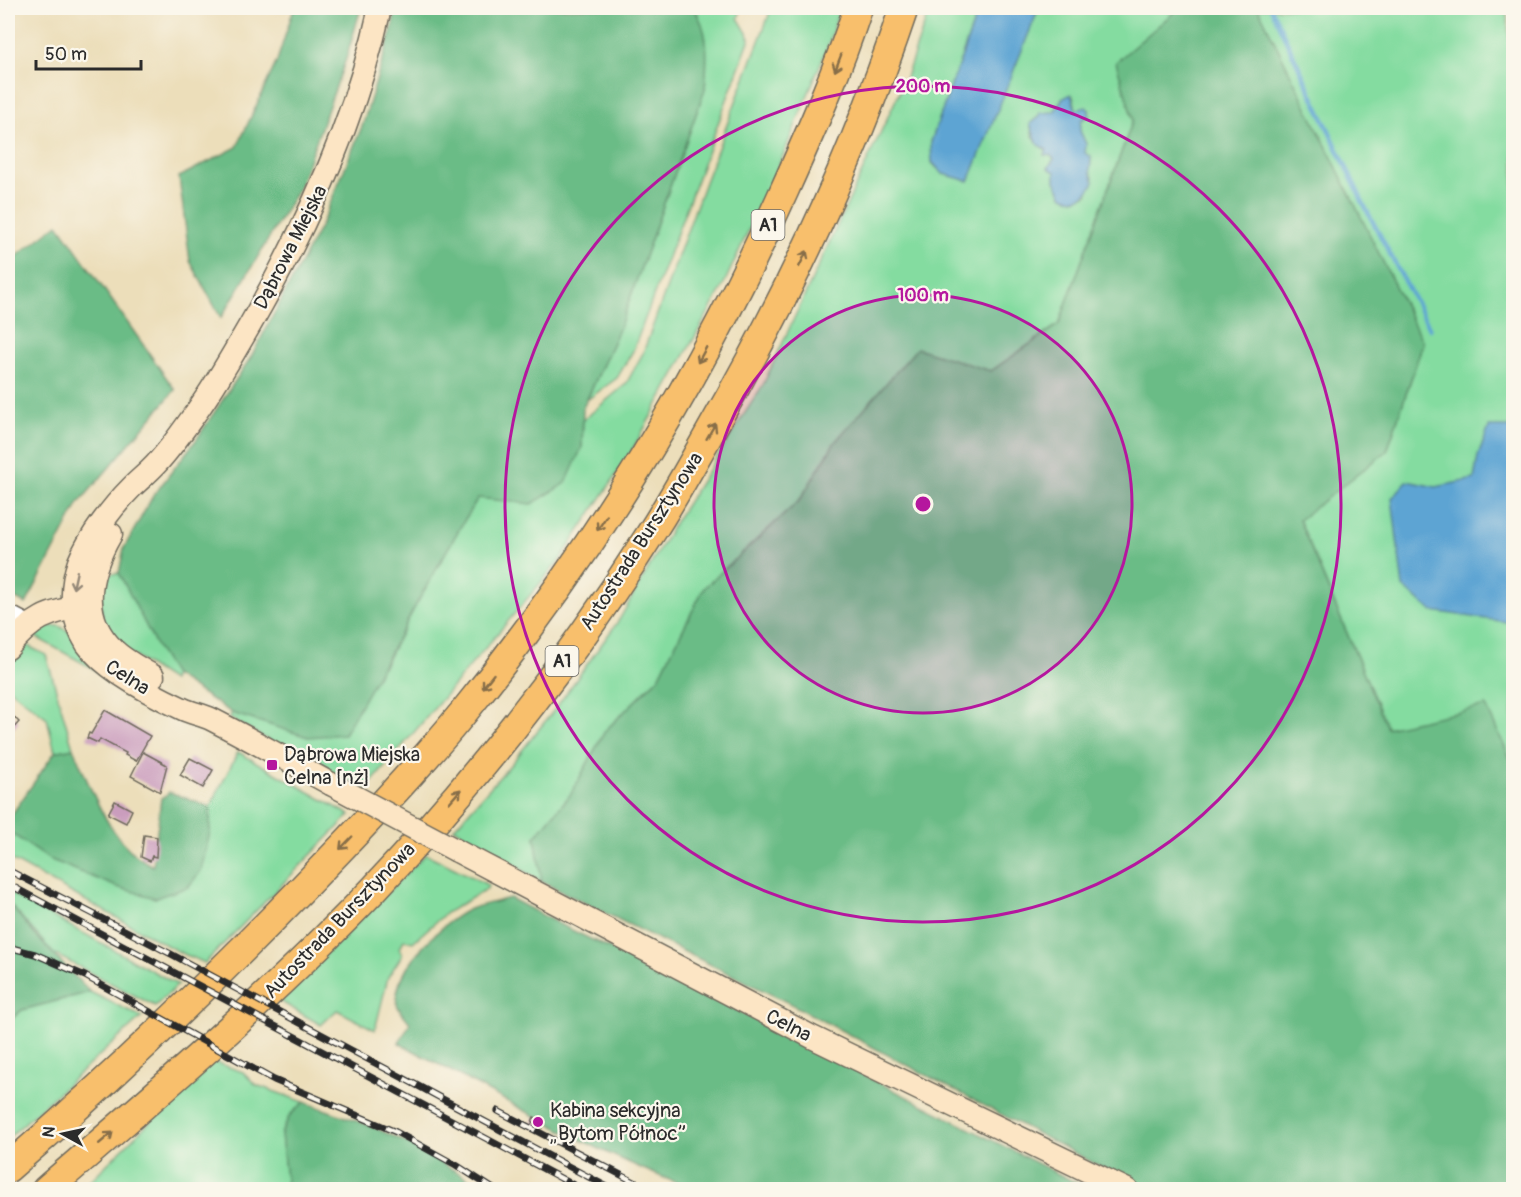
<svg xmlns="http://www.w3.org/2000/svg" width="1521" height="1197" font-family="Pangolin,sans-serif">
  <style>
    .green { fill: #84dca0; stroke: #588466; stroke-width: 1.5; fill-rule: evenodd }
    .forest { fill: #6bbc86; stroke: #4b7458; stroke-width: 1.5 }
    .water { fill: #5da4d3; stroke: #44687f; stroke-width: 1.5 }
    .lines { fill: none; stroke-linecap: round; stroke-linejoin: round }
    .stream { stroke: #5da4d3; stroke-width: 4.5 }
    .building { fill: #ca9dbd }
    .street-casing { stroke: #6f6a5d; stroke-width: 19 }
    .secondary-casing { stroke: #6f6a5d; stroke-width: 25 }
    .highway-casing { stroke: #6f6a5d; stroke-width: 31 }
    .street { stroke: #fff; stroke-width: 16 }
    .secondary { stroke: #fce5c4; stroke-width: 22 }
    .highway { stroke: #f8bf6c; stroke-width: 28 }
    .rail-casing { stroke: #2b2b2b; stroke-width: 7 }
    .rail { stroke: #fbf7ec; stroke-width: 4.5; stroke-dasharray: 14; stroke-linecap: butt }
    .secondary-bridge-casing { stroke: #6f6a5d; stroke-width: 25; stroke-linecap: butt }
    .secondary-bridge { stroke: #fce5c4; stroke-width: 22 }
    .oneway { stroke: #876e48 }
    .oneway2 { stroke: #948878 }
    .ring { fill: none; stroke: #b5179e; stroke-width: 3 }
    .poi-dot { fill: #b5179e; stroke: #fbf7ec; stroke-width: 2 }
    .labels { text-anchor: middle; stroke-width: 4.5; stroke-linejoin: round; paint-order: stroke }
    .shield { fill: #fbf7ec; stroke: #696865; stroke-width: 1.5 }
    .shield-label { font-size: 18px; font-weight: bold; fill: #2b2b2b }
    .street-label { font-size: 20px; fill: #2b2b2b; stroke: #fbf7ec }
    .poi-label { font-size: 20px; fill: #2b2b2b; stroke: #fbf7ec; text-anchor: start }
    .centre { fill: #b5179e; stroke: #fbf7ec; stroke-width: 3 }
    .ring-label { font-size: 18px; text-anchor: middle; font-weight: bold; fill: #b5179e; stroke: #fbf7ec; stroke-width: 4.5; stroke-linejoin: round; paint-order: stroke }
  </style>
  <rect width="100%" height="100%" fill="#fbf7ec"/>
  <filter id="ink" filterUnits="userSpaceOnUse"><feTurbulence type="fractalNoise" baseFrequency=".0167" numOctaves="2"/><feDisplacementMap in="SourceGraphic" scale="12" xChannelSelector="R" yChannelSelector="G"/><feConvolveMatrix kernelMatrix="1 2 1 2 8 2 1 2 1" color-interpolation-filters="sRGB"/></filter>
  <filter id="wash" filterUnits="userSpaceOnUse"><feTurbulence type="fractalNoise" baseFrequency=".008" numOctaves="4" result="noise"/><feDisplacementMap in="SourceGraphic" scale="24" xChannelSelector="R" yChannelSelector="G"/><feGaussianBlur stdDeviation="1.35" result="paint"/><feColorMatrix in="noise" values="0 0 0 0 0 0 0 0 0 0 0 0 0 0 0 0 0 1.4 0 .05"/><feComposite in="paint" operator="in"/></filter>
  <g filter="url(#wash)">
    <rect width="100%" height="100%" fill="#ecdeba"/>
    <g class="green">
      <polygon points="693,8 742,8 738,18 750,38 633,351 617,378 587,400 619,329 705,89 698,14"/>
      <polygon points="768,8 840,8 829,43 782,158 722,288 630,454 560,560 366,789 284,749 229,718 232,713 308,737 384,666 437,564 478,497 532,504 582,447 583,420 626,384 643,353 705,182 769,15"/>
      <path d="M930 8H979L931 142 932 163 943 174 1039 8H1179L1117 62 1133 120 1059 324 991 371 835 442 800 500 704 588 659 677 605 731 571 794 535 837 542 882 454 828 512 763 555 709 619 620 675 522 763 385 905 80ZM1073 96 1076 110H1089V116L1081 120 1080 131 1086 144 1085 153 1091 157 1090 172 1093 177 1087 195 1075 199 1063 196 1055 181V172L1049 167 1053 164 1054 159 1047 153V150L1033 136 1030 124 1038 117 1054 112 1062 99Z"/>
      <polygon points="1258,8 1506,8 1514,83 1513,765 1486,707 1387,728 1299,519 1387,451 1423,343"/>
      <polygon points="119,573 159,651 174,675 172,681 125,650 103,623 98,575"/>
      <polygon points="42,626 59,626 70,632 163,707 30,634"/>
      <polygon points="24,644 46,655 73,748 55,752 47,718 8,688 8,664"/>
      <polygon points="238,752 350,815 205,963 179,952 8,858 8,831 49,859 155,898 210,832 210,807"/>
      <polygon points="426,854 488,885 487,889 446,913 413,942 404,940 399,948 402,954 401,957 388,977 375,1030 337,1010 321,1025 278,1000"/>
      <polygon points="8,892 178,985 155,1006 54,954 8,902"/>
      <polygon points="90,992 142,1017 8,1138 8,1022 22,1010"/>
      <polygon points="211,1061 243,1072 256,1085 304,1102 290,1115 281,1134 287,1189 81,1190"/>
    </g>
    <g class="forest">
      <polygon points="294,8 361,8 346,59 299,188 221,318 190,261 179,177 237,147 277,61"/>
      <path d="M396 8H693C711 30 707 62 705 89L619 329 583 408 582 447 566 483 532 504 478 498C430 575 390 656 344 734L308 737 232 713 174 675 159 651 119 573 124 548 153 496 196 440 251 357 322 223 363 124 392 29Z"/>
      <polygon points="1179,8 1258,8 1423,343 1387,451 1299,520 1387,728 1486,706 1513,765 1513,1189 1143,1189 791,1004 542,882 535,837 571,794 605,731 659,677 704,588 800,500 835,442 917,348 991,371 1059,324 1133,120 1116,62"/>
      <polygon points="58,224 175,390 79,503 26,604 8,595 8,263"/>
      <path d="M73 748C92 790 109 845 153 866L161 798 167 795 169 792 210 807V832L201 871 188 887 155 898 117 887 49 859 8 831V820L55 752Z"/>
      <path d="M510 898 561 925 695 989 1088 1189H693C590 1151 496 1094 399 1043L410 1023C406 1017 399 1011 397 1004 392 972 442 921 470 909 482 904 497 902 510 898Z"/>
      <polygon points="8,902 36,936 90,992 22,1010 8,1022"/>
      <polygon points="304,1102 371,1126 408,1143 486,1189 287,1189 281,1134 290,1115"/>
    </g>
    <g class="water">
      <polygon points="979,8 1039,8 969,181 943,174 932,162 931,142"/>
      <path d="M1071 94 1076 110 1086 107 1089 110V116L1081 120 1080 131 1086 144 1085 153 1091 157 1090 172 1094 182C1088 195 1077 203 1063 196L1055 181V172L1048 168 1054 159 1050 155H1044L1047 150 1038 145 1030 124 1038 117 1040 113 1054 112 1062 99Z"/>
      <polygon points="1489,427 1513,427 1513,623 1432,611 1403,587 1392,498 1407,481 1436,487 1474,479 1478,456"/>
    </g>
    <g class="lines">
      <polyline class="stream" points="1271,8 1366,209 1430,329"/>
    </g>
    <g id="blocks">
      <g class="building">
        <polygon points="105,710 150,736 136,761 125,755 126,753 100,739 98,743 87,738 89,733 91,734"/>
        <polygon points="8,711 19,722 12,730 8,726"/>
        <polygon points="143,752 167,765 160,792 131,776"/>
        <polygon points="190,758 213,770 203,788 180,775"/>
        <polygon points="115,801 132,810 126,823 108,814"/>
        <polygon points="144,835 157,837 156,857 152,856 150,861 141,857"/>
        <polygon points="534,1117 545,1123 542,1128 532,1122"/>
      </g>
    </g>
  </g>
  <g filter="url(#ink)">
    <use href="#blocks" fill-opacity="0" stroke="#6f6a5d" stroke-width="1.5"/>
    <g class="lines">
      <g class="street-casing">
        <polyline id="street" points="8,613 29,624"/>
      </g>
      <g class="secondary-casing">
        <g id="secondary">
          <path d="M111 534C89 572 78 616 114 650 125 661 140 668 153 676"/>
          <path d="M8 648C31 619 48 611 86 606"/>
          <path d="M331 784C291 762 252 740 211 719 202 715 192 713 183 709 153 695 106 671 87 644 71 619 69 590 79 562 89 537 113 506 131 488 140 479 149 472 157 463 172 447 184 429 197 411 217 383 233 354 250 325 307 226 356 119 380 8"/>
          <polyline points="457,851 814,1038 1127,1190"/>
        </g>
      </g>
      <g class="highway-casing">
        <g id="highway">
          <path d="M8 1168C109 1081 207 987 300 891 356 833 412 775 463 713 592 555 701 377 784 191 811 131 838 70 858 8"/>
          <path d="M46 1190C159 1092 272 996 375 888 476 780 570 661 649 536 672 501 692 464 713 427 790 293 855 154 904 8"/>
        </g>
      </g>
      <use href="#street" class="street"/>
      <use href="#secondary" class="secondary"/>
      <use href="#highway" class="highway"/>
      <g class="rail-casing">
        <g id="rail">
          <polyline points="8,870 171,954 613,1190"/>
          <polyline points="8,884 583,1190"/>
          <polyline points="8,947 35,954 85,976 274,1080 396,1132 456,1165 495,1190"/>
          <polyline points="498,1111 650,1190"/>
        </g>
      </g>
      <use href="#rail" class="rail"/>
      <g class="secondary-bridge-casing">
        <polyline id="secondary-bridge" points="331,784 457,851"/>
      </g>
      <use href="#secondary-bridge" class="secondary-bridge"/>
    </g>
    <defs><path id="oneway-shaft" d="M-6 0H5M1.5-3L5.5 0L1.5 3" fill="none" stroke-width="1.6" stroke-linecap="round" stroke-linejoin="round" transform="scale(1.5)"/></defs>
    <g class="oneway">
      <use href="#oneway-shaft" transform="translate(838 63) rotate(111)"/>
      <use href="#oneway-shaft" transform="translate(803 259) rotate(-64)"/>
      <use href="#oneway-shaft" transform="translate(702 355) rotate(119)"/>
      <use href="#oneway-shaft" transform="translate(711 431) rotate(-60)"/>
      <use href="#oneway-shaft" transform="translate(602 523) rotate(123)"/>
      <use href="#oneway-shaft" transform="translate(488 681) rotate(128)"/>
      <use href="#oneway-shaft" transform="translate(455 796) rotate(-49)"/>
      <use href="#oneway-shaft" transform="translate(346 843) rotate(134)"/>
      <use href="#oneway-shaft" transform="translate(106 1138) rotate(-40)"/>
    </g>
    <use class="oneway2" href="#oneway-shaft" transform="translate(75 580) rotate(102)"/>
  </g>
  <circle cx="923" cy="504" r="209" fill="#b5179e" fill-opacity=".12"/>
  <g class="ring">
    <circle cx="923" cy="504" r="209"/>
    <circle cx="923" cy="504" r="418"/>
  </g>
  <g class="poi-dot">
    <rect x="266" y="759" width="12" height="12" rx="3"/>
    <circle cx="538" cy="1122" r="6"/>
  </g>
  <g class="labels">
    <g class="shield">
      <rect x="751.5" y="210" width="33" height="30" rx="4.5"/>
      <rect x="545.5" y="646" width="33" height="30" rx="4.5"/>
    </g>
    <g class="shield-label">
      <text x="768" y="231">A1</text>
      <text x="562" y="667">A1</text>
    </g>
    <g class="street-label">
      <text transform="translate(290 247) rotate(-63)" y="7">Dąbrowa Miejska</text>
      <text transform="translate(641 541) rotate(-57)" y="7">Autostrada Bursztynowa</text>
      <text transform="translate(128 677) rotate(32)" y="7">Celna</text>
      <text transform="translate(339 920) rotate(-46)" y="7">Autostrada Bursztynowa</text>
      <text transform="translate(789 1025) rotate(27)" y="7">Celna</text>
    </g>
    <g class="poi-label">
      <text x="284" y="761">Dąbrowa Miejska<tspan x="284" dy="23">Celna [nż]</tspan></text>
      <text x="550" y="1117">Kabina sekcyjna<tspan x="550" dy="23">„Bytom Północ”</tspan></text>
    </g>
  </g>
  <circle cx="923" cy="504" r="9" class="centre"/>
  <g class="ring-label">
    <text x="923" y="92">200 m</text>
    <text x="923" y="301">100 m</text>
  </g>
  <rect width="1521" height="1197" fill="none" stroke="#fbf7ec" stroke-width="30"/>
  <g transform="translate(63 1134) rotate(278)" stroke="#fbf7ec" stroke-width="4.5" paint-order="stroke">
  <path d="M0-4.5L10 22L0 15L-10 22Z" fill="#2b2b2b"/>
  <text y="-9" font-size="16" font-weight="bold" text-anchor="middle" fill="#2b2b2b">N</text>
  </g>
  <path d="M36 60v9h105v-9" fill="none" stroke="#2b2b2b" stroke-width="3"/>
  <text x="45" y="60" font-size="18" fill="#2b2b2b" stroke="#fbf7ec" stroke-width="4.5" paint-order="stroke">50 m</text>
</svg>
